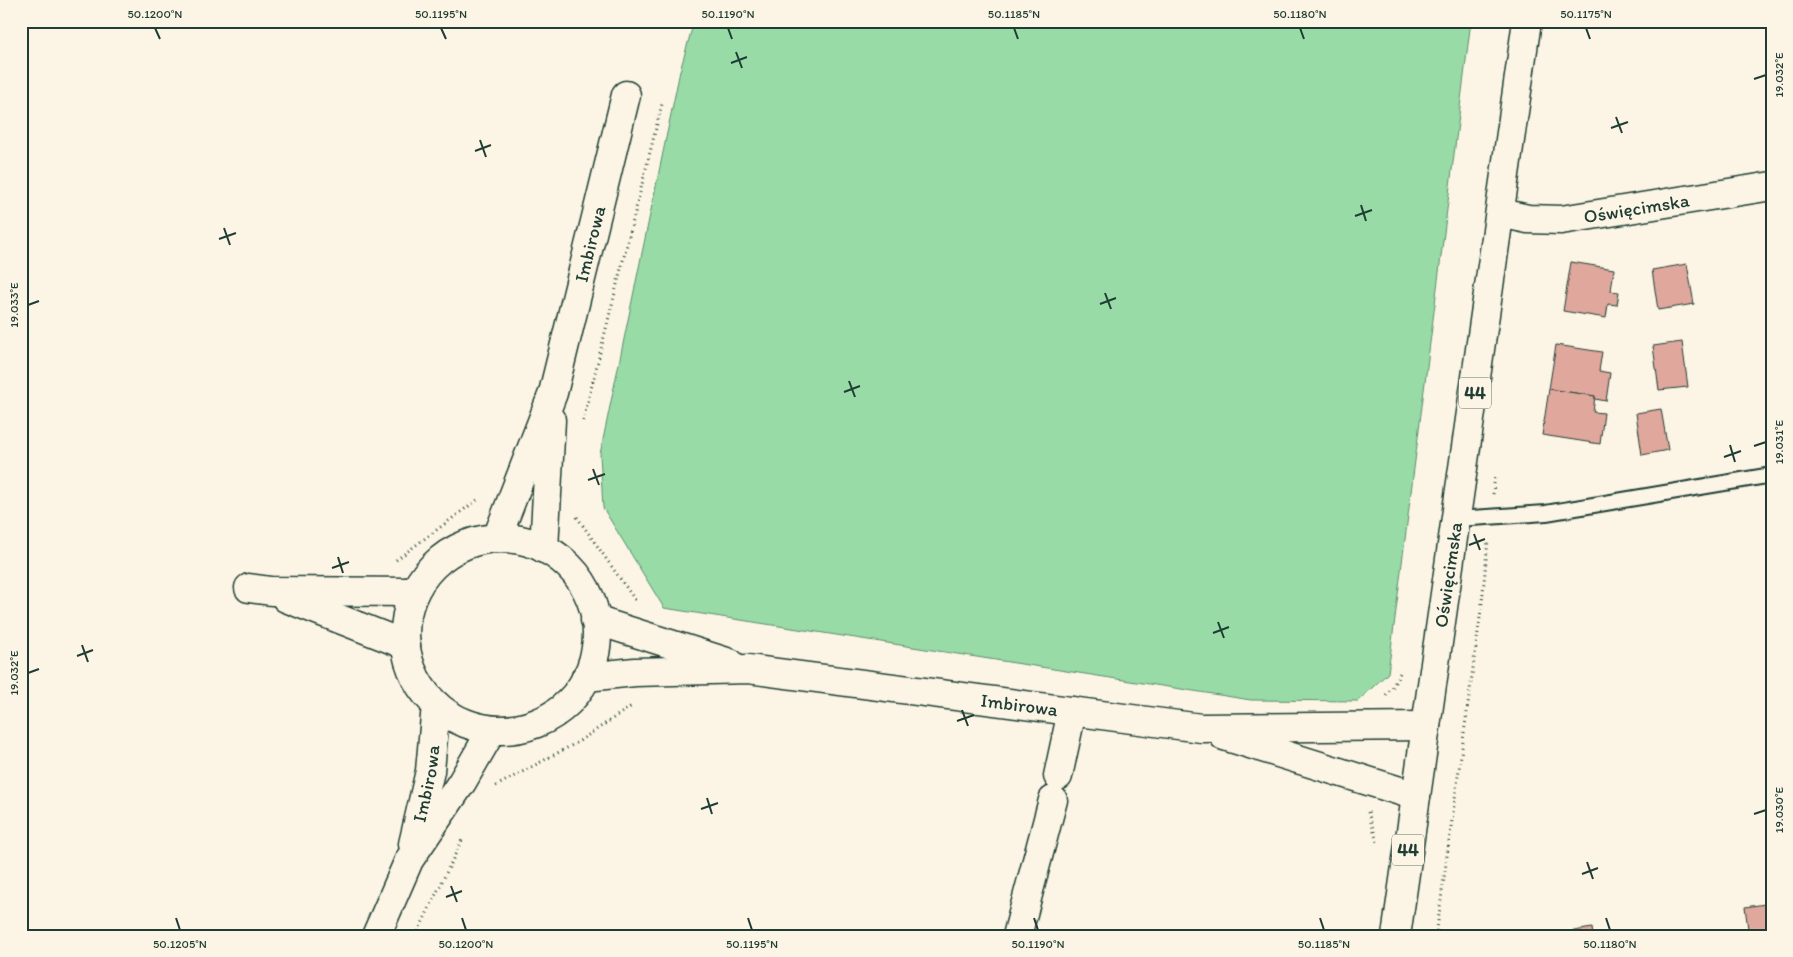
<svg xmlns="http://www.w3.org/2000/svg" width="1793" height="957" font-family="Itim,sans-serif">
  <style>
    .green { fill: #98dba6; stroke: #5c8c6d }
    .building { fill: #e0a79d; stroke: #1f3d34 }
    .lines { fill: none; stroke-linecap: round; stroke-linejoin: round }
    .service-casing { stroke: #1f3d34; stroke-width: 18 }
    .minor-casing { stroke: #1f3d34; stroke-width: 31 }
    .trunk-casing { stroke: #1f3d34; stroke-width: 31 }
    .path { stroke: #1f3d34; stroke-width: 3; stroke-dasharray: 1 4; stroke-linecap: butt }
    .service { stroke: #fcf5e5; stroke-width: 14 }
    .minor { stroke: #fcf5e5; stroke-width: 28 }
    .trunk { stroke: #fcf5e5; stroke-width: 28 }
    .ticks { fill: none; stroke: #1f3d34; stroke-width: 2 }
    .labels { text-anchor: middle; stroke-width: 4; stroke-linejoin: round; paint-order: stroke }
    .shield { fill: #fcf5e5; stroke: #617469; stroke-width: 1 }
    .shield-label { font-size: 18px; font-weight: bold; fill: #1f3d34 }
    .street-label { font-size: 19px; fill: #1f3d34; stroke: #fcf5e5 }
    .neatline { fill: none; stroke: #1f3d34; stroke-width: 2 }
    .ticks-label { font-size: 12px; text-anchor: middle; fill: #1f3d34 }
  </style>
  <rect width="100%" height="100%" fill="#fcf5e5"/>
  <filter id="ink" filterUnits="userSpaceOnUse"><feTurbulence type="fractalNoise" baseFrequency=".02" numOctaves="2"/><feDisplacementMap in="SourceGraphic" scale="10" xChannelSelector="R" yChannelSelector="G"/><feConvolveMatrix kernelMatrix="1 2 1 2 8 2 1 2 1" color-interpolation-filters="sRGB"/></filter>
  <g filter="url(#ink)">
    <polygon class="green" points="694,21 1471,21 1388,673 1358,701 1251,700 664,608 603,508 600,454 680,71"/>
    <g class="building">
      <polygon points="1571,262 1614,269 1611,291 1619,292 1617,305 1608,304 1606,318 1563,311"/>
      <polygon points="1687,264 1694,304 1658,310 1652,270"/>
      <polygon points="1682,342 1688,387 1659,390 1653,346"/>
      <polygon points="1556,345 1602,352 1599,371 1610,373 1606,401 1595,399 1595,396 1549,389"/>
      <polygon points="1549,389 1595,396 1593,412 1604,413 1600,444 1542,435"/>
      <polygon points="1661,409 1668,450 1642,455 1636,413"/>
      <polygon points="1772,903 1772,934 1749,936 1745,907"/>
      <polygon points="1592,928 1593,936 1557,936 1556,934"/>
    </g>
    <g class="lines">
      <g class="service-casing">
        <polyline id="service" points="1457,519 1546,513 1772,475"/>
      </g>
      <g class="minor-casing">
        <g id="minor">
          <path id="s1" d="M1500 213 1528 219 1561 220 1772 186"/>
          <path id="s2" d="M497 538 553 393 626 95"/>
          <circle cx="501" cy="634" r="96"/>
          <polyline points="544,549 551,420"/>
          <polyline points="249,588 271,591 414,592"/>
          <polyline points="286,598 406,645"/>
          <polyline points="595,620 730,663"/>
          <path id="s3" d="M586 677 635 672 748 669 1201 728 1426 726"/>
          <polyline points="1224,736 1416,796"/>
          <polyline points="1058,776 1072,711"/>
          <path id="s4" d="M413 844 430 771 436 705"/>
          <polyline points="376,936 409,860 462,782 492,730"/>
          <polyline points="1017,936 1053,800"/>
        </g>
      </g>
      <g class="trunk-casing">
        <g id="trunk">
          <path id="s5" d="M1396 936 1527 21"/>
        </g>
      </g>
      <g class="path">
        <polyline points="583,421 662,104"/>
        <polyline points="1493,494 1495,475"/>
        <polyline points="577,517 635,600"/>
        <polyline points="396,560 477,500"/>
        <polyline points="1386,695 1392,688 1401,671"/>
        <polyline points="496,786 578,742 633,705"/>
        <polyline points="1368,812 1377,842"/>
        <polyline points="416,936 463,838"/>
        <polyline points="1436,936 1482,603 1488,540"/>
      </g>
      <use href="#service" class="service"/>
      <use href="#minor" class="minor"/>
      <use href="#trunk" class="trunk"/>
    </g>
  </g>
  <path class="ticks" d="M155 28 160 39M441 28 446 39M728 28 732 39M1014 28 1018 39M1300 28 1304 39M1586 28 1590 39M736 52 742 68M731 63 747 57M1754 79 1766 75M1616 117 1622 133M1611 128 1628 122M480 140 486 157M475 151 491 145M1361 205 1366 221M1355 216 1372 210M224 228 230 245M219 239 236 233M1105 293 1111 309M1100 304 1116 298M28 305 39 301M849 381 855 397M844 392 860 386M1730 445 1735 462M1754 446 1766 442M1724 457 1741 451M593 469 599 485M588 480 605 474M1474 534 1480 550M1469 545 1485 539M338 557 343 573M332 568 349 562M1218 622 1224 638M1213 633 1229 627M82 645 88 662M77 656 93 650M28 673 39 669M962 710 968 726M957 721 974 715M707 798 712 814M701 809 718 803M1754 814 1766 810M1587 862 1593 879M1582 874 1598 868M451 886 457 902M446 897 462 891M176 918 180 930M462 918 466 930M748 918 752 930M1034 918 1038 930M1320 918 1324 930M1606 918 1610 930"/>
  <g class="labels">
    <g class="shield">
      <rect x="1459" y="377.5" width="32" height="31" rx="4"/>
      <rect x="1392" y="834.5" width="32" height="31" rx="4"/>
    </g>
    <g class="shield-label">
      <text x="1475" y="399">44</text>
      <text x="1408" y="856">44</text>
    </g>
    <g class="street-label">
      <text dy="7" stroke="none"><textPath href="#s1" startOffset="138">Oświęcimska</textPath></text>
      <text dy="7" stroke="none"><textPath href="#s2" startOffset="309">Imbirowa</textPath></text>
      <text dy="7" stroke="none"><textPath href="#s5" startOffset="365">Oświęcimska</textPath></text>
      <text dy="7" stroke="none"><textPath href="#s3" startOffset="436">Imbirowa</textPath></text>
      <text dy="7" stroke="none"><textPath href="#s4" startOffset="62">Imbirowa</textPath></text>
    </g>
  </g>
  <rect width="1793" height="957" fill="none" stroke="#fcf5e5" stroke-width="55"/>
  <rect x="28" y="28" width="1738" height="902" class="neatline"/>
  <g class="ticks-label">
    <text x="155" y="18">50.1200°N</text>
    <text x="441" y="18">50.1195°N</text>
    <text x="728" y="18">50.1190°N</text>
    <text x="1014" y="18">50.1185°N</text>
    <text x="1300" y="18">50.1180°N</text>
    <text x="1586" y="18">50.1175°N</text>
    <text transform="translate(1779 75) rotate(-90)" y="4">19.032°E</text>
    <text transform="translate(14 305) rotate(-90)" y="4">19.033°E</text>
    <text transform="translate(1779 442) rotate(-90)" y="4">19.031°E</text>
    <text transform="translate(14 673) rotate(-90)" y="4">19.032°E</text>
    <text transform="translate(1779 810) rotate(-90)" y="4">19.030°E</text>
    <text x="180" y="948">50.1205°N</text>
    <text x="466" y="948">50.1200°N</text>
    <text x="752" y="948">50.1195°N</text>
    <text x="1038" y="948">50.1190°N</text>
    <text x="1324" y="948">50.1185°N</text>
    <text x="1610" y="948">50.1180°N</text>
  </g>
</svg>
